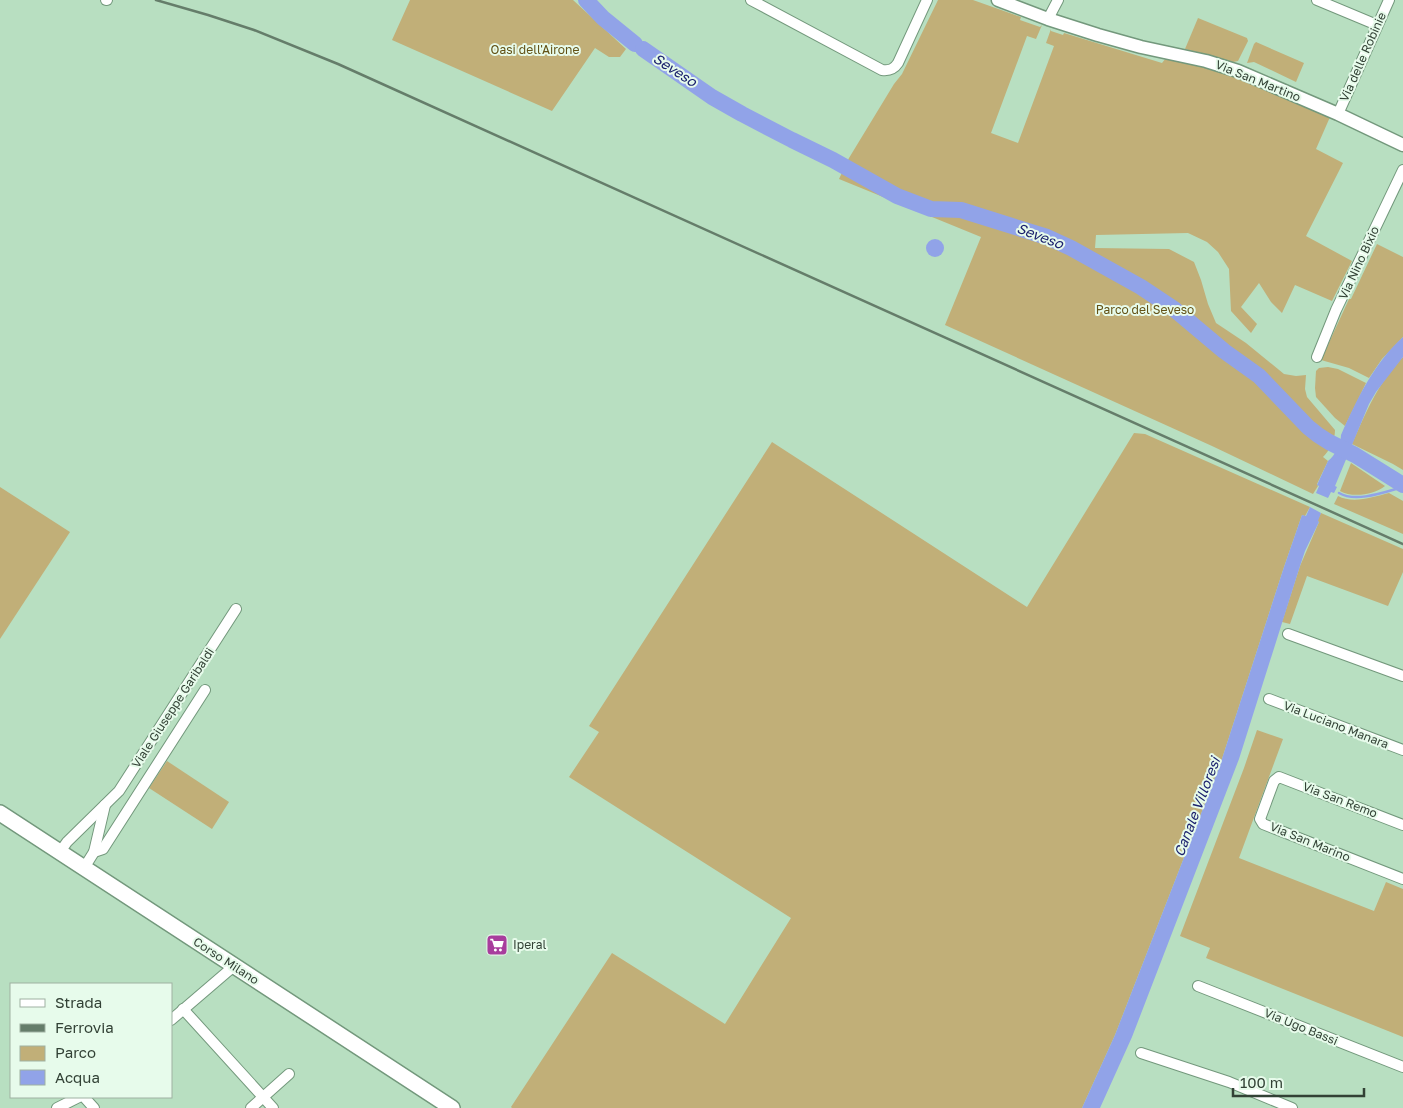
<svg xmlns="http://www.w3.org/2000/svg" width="1403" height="1108" font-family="'Golos Text',sans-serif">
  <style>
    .green { fill: #c1af78 }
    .water { fill: #91a3e8 }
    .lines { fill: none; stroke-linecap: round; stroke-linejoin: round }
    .stream { stroke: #91a3e8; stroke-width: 2.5 }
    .river { stroke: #91a3e8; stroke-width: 16 }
    .minor-casing { stroke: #73987c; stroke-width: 12 }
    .tertiary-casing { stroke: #73987c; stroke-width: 15 }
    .secondary-casing { stroke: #73987c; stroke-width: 18 }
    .minor { stroke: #fff; stroke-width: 10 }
    .tertiary { stroke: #fff; stroke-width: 12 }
    .secondary { stroke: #fff; stroke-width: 15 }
    .rail { stroke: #657d6a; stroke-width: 2.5 }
    .labels { text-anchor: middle; stroke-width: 4; stroke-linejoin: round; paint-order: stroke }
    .park-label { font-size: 12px; fill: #625115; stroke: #e7fbeb }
    .street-label { font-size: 12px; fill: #324135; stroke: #e7fbeb }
    .poi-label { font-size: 12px; fill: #324135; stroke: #e7fbeb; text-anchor: start }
    .water-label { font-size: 14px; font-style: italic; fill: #1b216e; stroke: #e7fbeb }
  </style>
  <rect width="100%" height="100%" fill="#b8dfc1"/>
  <g class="green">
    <polygon points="410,0 573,0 626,49 620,57 609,57 595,48 552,111 392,40"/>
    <path d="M938 0H973L1021 17 1020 20 1040 27 1042 25 1036 39 1027 36 991 133 1018 143 1054 46 1046 43 1051 29V31L1063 35 1064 33 1162 63 1166 58 1226 73 1330 117 1316 149 1343 163 1306 236 1352 261 1332 301 1295 285 1282 313 1271 302 1259 283 1241 307 1257 324 1251 333 1231 311 1229 269 1218 252 1207 242 1188 233 1096 235 1095 248 1169 249 1194 262 1201 280 1208 304 1216 323 1246 343 1284 374 1296 376 1306 375 1305 389 1307 397 1335 430C1335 440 1330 450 1323 457L1328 461 1317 484 1318 486 1313 494 1212 446 945 325 981 237 839 179 849 158 894 84 902 74Z"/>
    <polygon points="1198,18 1247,38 1248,41 1238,61 1233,62 1185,49"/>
    <polygon points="1256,42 1304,63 1296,82 1254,62 1247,63 1254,44"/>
    <polygon points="1377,244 1403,257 1403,337 1382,359 1369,378 1349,368 1321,360 1349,299 1351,299"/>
    <path d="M1403 357V470L1393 464 1352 444C1367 410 1377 385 1403 357Z"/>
    <polygon points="1328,367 1338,369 1366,383 1345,426 1335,418 1316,397 1315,388 1316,371 1319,368"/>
    <polygon points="1134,433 1145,434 1310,507 1305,516 1302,515 1284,567 1220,765 1115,1035 1082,1108 512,1108 511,1107 612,953 725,1024 791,918 569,777 599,732 589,726 772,442 1027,607"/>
    <path d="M1351 463 1385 486C1374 495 1352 498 1340 491Z"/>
    <polygon points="0,487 70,532 0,639"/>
    <path d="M1389 493 1403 501V534L1334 504 1338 496C1353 504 1373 497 1389 493Z"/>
    <polygon points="1321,513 1403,549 1403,572 1388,606 1307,576 1290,624 1282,622 1300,566 1319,522 1317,521"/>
    <polygon points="1257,730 1283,739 1239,858 1374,911 1386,882 1403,889 1403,1037 1206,958 1210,948 1180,936 1244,768"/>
    <polygon points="167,761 229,802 212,829 149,788"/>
  </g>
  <g class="water">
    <circle cx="935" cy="248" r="9"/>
    <path d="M1403 337V357L1376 392 1369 404 1335 486 1337 487 1334 493 1331 492 1328 498 1316 493 1319 486 1317 485 1328 461C1335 456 1341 443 1341 435 1357 399 1374 363 1403 337Z"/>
    <polygon points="1310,507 1321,513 1318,521 1319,522 1305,551 1300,566 1239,759 1132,1037 1100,1108 1082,1108 1115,1035 1220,765 1284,567 1302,515 1306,516"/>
  </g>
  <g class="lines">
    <path class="stream" d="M1339 493C1356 503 1385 492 1403 487"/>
    <g class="river">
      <polyline points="586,0 603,18 635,44"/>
      <polyline points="643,49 712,97 742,114 792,140 833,160 897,196 931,209 961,210 1047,237 1071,248 1141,287 1174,309 1224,351 1259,376 1308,427 1318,435 1329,442 1355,455 1403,485"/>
    </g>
    <g class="minor-casing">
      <g id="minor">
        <polyline points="106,0 107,0"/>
        <path d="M751 0 882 70C890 71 894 69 898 63L927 0"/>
        <polyline points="1317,0 1377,25"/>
        <polyline points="1048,19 1058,0"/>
        <polyline points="1338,114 1389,0"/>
        <polyline points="1317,357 1336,310 1403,170"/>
        <polyline points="1288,634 1403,676"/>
        <polyline points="1269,699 1403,750"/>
        <polyline points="1403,825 1279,777 1274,781 1260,819 1263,824 1403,879"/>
        <polyline points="60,852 67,842 119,791 236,609"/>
        <polyline points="94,852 103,849 205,690"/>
        <polyline points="84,868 94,852 105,805"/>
        <polyline points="1198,986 1403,1067"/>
        <polyline points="183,1009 273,1108"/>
        <polyline points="171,1020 234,966"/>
        <polyline points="1141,1053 1229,1082 1292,1108"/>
        <polyline points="84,1097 94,1108"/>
        <polyline points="57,1108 79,1097"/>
        <polyline points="251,1108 289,1074"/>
      </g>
    </g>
    <g class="tertiary-casing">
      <polyline id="tertiary" points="998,0 1048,19 1098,35 1141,47 1206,61 1238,71 1338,114 1403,145"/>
    </g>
    <g class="secondary-casing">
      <polyline id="secondary" points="0,813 452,1108"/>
    </g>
    <use href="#minor" class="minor"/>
    <use href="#tertiary" class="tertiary"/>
    <use href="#secondary" class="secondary"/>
    <polyline class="rail" points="156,0 208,15 254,30 338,64 1403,544"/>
  </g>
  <defs>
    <g id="supermarket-square" transform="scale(1.125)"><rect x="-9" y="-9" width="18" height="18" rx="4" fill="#a83d9d" stroke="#e7fbeb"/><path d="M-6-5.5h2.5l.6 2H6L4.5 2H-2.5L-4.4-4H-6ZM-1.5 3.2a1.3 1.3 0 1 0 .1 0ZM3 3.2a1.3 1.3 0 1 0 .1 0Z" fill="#fff"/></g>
  </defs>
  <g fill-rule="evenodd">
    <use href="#supermarket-square" x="497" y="945"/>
  </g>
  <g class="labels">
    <g class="park-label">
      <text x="535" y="54">Oasi dell'Airone</text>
      <text x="1145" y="314">Parco del Seveso</text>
    </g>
    <g class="street-label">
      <text transform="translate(1363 57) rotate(-66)" y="4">Via delle Robinie</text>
      <text transform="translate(1258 81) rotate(22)" y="4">Via San Martino</text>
      <text transform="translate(1359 263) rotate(-65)" y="4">Via Nino Bixio</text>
      <text transform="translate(173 708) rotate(-57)" y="4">Viale Giuseppe Garibaldi</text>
      <text transform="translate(1336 725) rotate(21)" y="4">Via Luciano Manara</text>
      <text transform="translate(1340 800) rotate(21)" y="4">Via San Remo</text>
      <text transform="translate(1310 842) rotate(22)" y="4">Via San Marino</text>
      <text transform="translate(226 961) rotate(33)" y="4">Corso Milano</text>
      <text transform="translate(1301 1027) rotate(22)" y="4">Via Ugo Bassi</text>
    </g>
    <g class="poi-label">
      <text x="513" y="949">Iperal</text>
    </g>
    <g class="water-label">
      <text transform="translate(675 70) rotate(33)" y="5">Seveso</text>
      <text transform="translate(1040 236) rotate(21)" y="5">Seveso</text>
      <text transform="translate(1197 807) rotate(-69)" y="5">Canale Villoresi</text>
    </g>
  </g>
  <rect x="10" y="983" width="162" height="115" fill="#e7fbeb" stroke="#9fb1a2"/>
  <rect x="20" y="999" width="25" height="8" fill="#ffffff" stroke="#9fb1a2"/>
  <text x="55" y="1008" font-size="15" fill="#324135">Strada</text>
  <rect x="20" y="1024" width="25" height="8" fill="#657d6a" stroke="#9fb1a2"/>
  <text x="55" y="1033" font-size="15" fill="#324135">Ferrovia</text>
  <rect x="20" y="1046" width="25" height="15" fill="#c1af78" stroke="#9fb1a2"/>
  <text x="55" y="1058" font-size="15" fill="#324135">Parco</text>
  <rect x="20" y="1070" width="25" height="15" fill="#91a3e8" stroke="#9fb1a2"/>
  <text x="55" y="1083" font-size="15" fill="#324135">Acqua</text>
  <path d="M1233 1088v8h131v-8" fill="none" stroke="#324135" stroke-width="2.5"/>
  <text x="1240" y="1088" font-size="15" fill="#324135" stroke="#e7fbeb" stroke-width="4" paint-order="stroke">100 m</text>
</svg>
